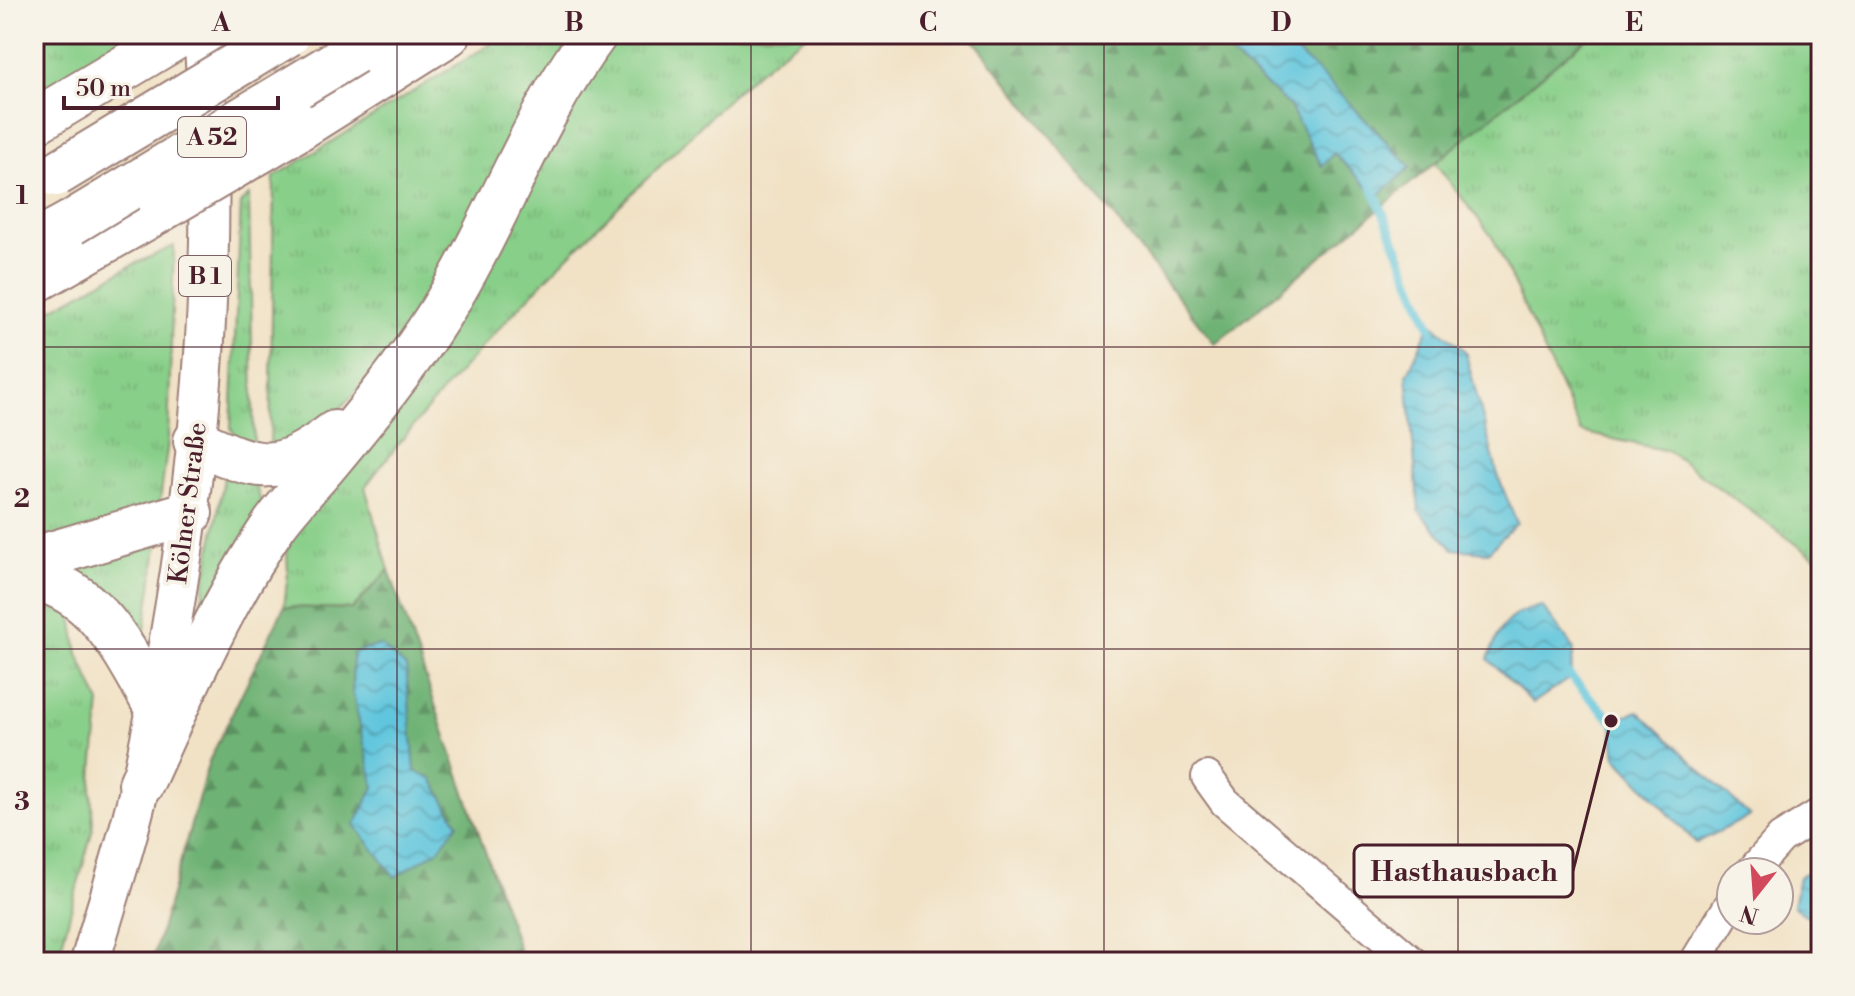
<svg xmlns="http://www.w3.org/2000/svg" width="1855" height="996" font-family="'Libre Bodoni',serif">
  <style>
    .grass { fill: url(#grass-tufts); stroke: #69775a; stroke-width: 2 }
    .forest { fill: url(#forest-firs); stroke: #5c6850; stroke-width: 2 }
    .water { fill: url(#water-waves); stroke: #557284; stroke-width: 2 }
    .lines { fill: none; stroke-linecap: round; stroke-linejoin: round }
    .stream { stroke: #60c6dd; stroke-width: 9 }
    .minor-casing { stroke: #9e8078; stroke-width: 34 }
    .major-casing { stroke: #9e8078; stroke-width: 42 }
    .highway-casing { stroke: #9e8078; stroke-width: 48 }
    .minor { stroke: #fff; stroke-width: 30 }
    .major { stroke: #fff; stroke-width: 38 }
    .highway { stroke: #fff; stroke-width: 44 }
    .highway-bridge-casing { stroke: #9e8078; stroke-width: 48; stroke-linecap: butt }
    .highway-bridge { stroke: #fff; stroke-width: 44 }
    .grid { fill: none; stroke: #4a1f2b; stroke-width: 2; stroke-opacity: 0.55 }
    .labels { text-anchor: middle; stroke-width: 8; stroke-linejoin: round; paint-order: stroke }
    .shield { fill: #f7f3e8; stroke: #7e5f64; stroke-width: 2 }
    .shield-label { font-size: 24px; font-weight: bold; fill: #4a1f2b }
    .street-label { font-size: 26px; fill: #4a1f2b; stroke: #f7f3e8 }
    .leader { fill: none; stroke: #4a1f2b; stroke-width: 3 }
    .callout-dot { fill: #4a1f2b; stroke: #f7f3e8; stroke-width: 3 }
    .callout { fill: #f7f3e8; stroke: #4a1f2b; stroke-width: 3 }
    .callout-label { font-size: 28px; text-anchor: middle; font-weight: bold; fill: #4a1f2b }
    .neatline { fill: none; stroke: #4a1f2b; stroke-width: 3 }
    .grid-label { font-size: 26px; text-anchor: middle; font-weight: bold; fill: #4a1f2b }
  </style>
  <defs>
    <pattern id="grass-tufts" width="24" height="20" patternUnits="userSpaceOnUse" patternTransform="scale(2)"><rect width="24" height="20" fill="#88cf89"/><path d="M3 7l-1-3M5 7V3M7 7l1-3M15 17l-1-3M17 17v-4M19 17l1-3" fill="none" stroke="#77b176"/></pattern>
    <pattern id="forest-firs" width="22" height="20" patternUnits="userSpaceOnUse" patternTransform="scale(2)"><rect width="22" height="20" fill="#6eb275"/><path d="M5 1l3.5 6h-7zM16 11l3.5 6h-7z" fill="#5c9060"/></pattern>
    <pattern id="water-waves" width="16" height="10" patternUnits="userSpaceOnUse" patternTransform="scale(2)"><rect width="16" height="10" fill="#60c6dd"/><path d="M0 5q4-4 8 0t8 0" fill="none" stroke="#51a0b3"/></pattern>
  </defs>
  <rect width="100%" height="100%" fill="#f7f3e8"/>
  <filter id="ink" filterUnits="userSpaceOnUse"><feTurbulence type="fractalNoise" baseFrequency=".0125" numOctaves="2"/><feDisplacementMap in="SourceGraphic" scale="16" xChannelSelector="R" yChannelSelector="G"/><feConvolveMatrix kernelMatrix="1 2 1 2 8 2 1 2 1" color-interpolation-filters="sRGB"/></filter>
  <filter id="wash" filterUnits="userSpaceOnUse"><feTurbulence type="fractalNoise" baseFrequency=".006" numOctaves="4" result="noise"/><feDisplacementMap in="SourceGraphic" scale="32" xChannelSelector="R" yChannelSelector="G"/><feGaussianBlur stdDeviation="1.8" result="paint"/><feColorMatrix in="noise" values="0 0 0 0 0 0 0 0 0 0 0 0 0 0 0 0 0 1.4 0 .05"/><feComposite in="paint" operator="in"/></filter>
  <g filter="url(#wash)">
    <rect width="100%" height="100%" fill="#f1e2c6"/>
    <g class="grass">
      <polygon points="34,34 149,34 34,100"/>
      <polygon points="507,34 574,34 400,346 324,425 270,452 274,177"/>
      <path d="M618 34H808C752 70 705 122 658 168 554 268 452 372 365 487L389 570 352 609 284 607 288 573 286 536 595 63Z"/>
      <polygon points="1592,34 1821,34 1821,562 1668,451 1581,432 1493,238 1435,163"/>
      <polygon points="249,195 254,449 240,443 231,428 241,202"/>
      <polygon points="174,246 168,441 159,510 34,546 34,319 130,266"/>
      <polygon points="225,472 256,485 266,519 194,643"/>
      <polygon points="159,533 141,656 37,567"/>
      <polygon points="34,603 71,610 78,654 100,703 91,789 93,828 57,962 34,962"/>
    </g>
    <g class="forest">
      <polygon points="969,34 1592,34 1215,344"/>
      <polygon points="389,570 523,962 152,962 209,761 284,607 352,609"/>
    </g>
    <g class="water">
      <polygon points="1207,34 1276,34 1323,76 1411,167 1377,197 1334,153 1322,166 1289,105"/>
      <polygon points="1431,322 1465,351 1499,479 1517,523 1488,552 1453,549 1419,511 1407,375"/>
      <path d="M1542 606 1574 649 1570 678 1533 703 1488 659C1501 626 1505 614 1542 606Z"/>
      <polygon points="380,645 406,667 415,771 432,779 458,824 438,850 395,877 355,825 374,787 352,690 353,653"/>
      <polygon points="1638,711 1750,816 1696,843 1616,757 1611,721"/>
      <polygon points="1815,867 1821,869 1821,926 1793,906 1799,877"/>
    </g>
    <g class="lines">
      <g class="stream">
        <polyline points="1372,186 1432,331"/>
        <polyline points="1562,668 1618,727"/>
      </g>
    </g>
  </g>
  <g filter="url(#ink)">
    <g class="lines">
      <g class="minor-casing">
        <g id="minor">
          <polyline points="1207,777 1225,802 1412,962"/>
          <polyline points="1751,872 1781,838 1821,813"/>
          <polyline points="1695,962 1731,903"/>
        </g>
      </g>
      <g class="major-casing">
        <path id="major" d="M90 962C107 902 128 842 141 781 194 540 223 281 203 34"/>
      </g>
      <g class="highway-casing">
        <g id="highway">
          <polyline points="354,52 382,34"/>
          <polyline points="34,122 181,34"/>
          <polyline points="302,126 448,34"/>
          <polyline points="34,243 71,223"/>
          <polyline points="34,281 161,209"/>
          <path d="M196 441C258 470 278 477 335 433"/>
          <polyline points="34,559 190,513"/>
          <path d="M34 578C98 591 126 654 156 706"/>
          <path d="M141 784C181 696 220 605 274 525 289 504 308 485 325 465 365 417 406 367 439 315 497 224 530 121 595 34"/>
        </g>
      </g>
      <use href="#minor" class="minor"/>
      <use href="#major" class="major"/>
      <use href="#highway" class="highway"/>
      <g class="highway-bridge-casing">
        <g id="highway-bridge">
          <polyline points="56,174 288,34"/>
          <polyline points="161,209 302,126"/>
          <polyline points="71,223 354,52"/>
        </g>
      </g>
      <use href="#highway-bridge" class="highway-bridge"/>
    </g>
  </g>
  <path class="grid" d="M397 34V962M751 34V962M1104 34V962M1458 34V962M34 347H1821M34 649H1821"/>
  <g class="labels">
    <g class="shield">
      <rect x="178" y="117" width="68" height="40" rx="6"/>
      <rect x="179" y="256" width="52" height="40" rx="6"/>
    </g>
    <g class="shield-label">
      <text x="212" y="145">A 52</text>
      <text x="205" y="284">B 1</text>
    </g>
    <g class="street-label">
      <text transform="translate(187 503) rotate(-83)" y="9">Kölner Straße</text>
    </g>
  </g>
  <path class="leader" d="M1611 721L1573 871"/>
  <circle class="callout-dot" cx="1611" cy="721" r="8"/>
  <rect class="callout" x="1354" y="845" width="219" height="52" rx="8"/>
  <g class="callout-label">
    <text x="1464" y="881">Hasthausbach</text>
  </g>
  <rect width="1855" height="996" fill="none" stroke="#f7f3e8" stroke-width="88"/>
  <g transform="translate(1755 896) rotate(197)"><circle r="38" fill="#f7f3e8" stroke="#b29e9c" stroke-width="2"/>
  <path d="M0-6L14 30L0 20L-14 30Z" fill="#d1495b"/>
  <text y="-12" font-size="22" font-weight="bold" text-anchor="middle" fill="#4a1f2b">N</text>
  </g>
  <path d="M64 96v12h214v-12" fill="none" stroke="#4a1f2b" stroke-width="4"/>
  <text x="76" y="96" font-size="24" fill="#4a1f2b" stroke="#f7f3e8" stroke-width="6" paint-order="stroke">50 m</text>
  <rect x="44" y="44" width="1767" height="908" class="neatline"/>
  <g class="grid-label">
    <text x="221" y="31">A</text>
    <text x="574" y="31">B</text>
    <text x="928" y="31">C</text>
    <text x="1281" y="31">D</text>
    <text x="1634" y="31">E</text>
    <text x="22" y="204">1</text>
    <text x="22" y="507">2</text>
    <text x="22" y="810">3</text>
  </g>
</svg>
